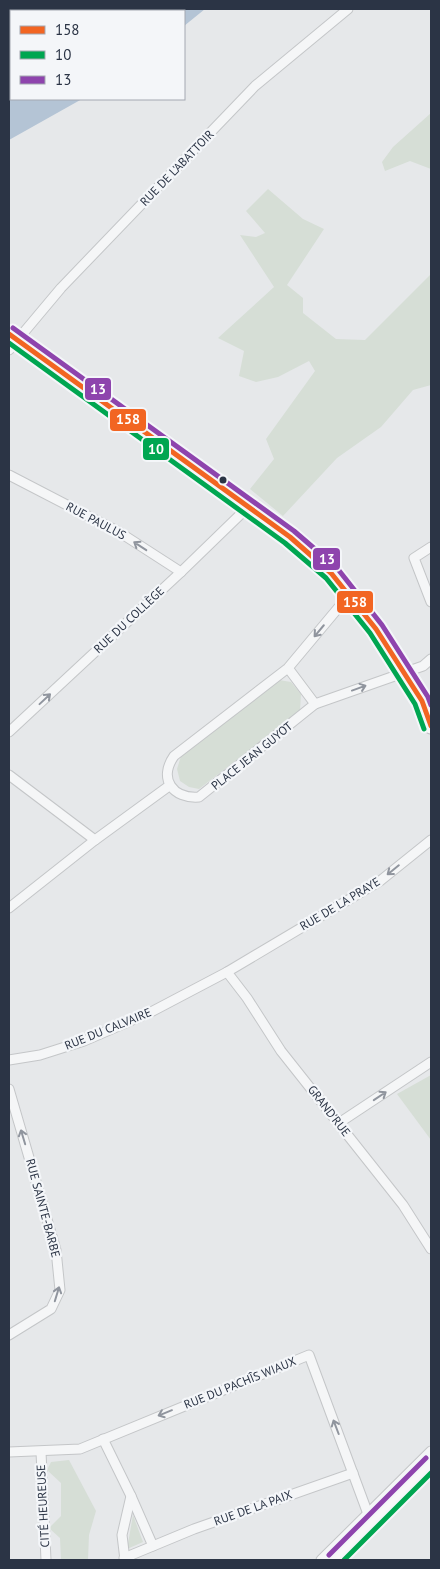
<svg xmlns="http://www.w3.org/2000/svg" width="440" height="1569" font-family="'PT Sans',sans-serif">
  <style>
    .green { fill: #d6ded6 }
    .water { fill: #b4c4d5 }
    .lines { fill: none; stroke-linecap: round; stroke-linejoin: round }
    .minor-casing { stroke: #c4c6c8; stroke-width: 11 }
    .primary-casing { stroke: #c2c5c8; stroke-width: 17 }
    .minor { stroke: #f5f6f7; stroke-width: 9 }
    .primary { stroke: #f8f8f8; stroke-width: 15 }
    .bus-1-casing { stroke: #f4f6f9; stroke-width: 9 }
    .bus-2-casing { stroke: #f4f6f9; stroke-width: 9 }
    .bus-3-casing { stroke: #f4f6f9; stroke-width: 9 }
    .bus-1 { stroke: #f26522; stroke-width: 5 }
    .bus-2 { stroke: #00a651; stroke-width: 5 }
    .bus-3 { stroke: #8e44ad; stroke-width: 5 }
    .oneway { stroke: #90959e }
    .bus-dot { fill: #2b3445; stroke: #f4f6f9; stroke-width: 2 }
    .labels { text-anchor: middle; stroke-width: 4.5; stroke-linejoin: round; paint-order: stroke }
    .street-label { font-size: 12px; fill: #2b3445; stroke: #f4f6f9 }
    .line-badge { stroke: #f4f6f9; stroke-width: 2 }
    .badge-label { font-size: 14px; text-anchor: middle; font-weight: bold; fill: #fff }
  </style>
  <rect width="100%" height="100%" fill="#e6e8ea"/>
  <g class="green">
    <polygon points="431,113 431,169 410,161 385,171 382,162 393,147"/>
    <polygon points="268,189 303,219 324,229 287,285 303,298 303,313 336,339 365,340 431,274 431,385 413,390 381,427 337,458 283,516 250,489 274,459 266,439 315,371 309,361 278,377 256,382 239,376 244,351 218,338 274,287 240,235 256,237 265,233 246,211"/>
    <polygon points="279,680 291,682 301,694 300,711 199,789 189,787 180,781 177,769 181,756"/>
    <polygon points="431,1075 431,1140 397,1094"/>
    <polygon points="69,1460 96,1511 89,1535 88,1560 61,1560 60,1538 49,1528 61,1516 61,1483 47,1470 51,1462"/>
    <polygon points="133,1515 143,1542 127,1549"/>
  </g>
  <g class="water">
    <polygon points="113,9 205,9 184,26 184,11 110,11"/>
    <polygon points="11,77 11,99 82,99 9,140 9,78"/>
  </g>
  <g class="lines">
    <g class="minor-casing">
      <g id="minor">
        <polyline points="9,350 61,288 255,86 348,9"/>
        <polyline points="9,475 119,532 181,572"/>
        <polyline points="431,547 414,558 431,602"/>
        <path d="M288 668 315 704 199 797C173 799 158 779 174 756L288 668 349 595"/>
        <polyline points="315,704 423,666 431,659"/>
        <polyline points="9,732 181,572 248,507"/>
        <polyline points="9,775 95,840"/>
        <polyline points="9,908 95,840 169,786"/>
        <polyline points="227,972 247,998 281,1051 403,1205 431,1249"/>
        <polyline points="9,1060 40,1055 84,1041 151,1012 227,972 380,881 431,840"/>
        <polyline points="9,1089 56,1250 60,1290 51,1309 9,1335"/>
        <polyline points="339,1123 431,1062"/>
        <polyline points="103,1439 131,1496 153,1546"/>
        <polyline points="9,1452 80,1449 309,1355 368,1514"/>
        <polyline points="41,1452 46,1560"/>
        <polyline points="124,1558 194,1529 353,1473"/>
        <polyline points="125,1560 122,1535 131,1496"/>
        <polyline points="321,1560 431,1451"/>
      </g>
    </g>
    <g class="primary-casing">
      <g id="primary">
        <polyline points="9,334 290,537 331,573 376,629 422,701 431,726"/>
        <polyline points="334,1560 431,1463"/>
      </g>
    </g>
    <use href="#minor" class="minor"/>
    <use href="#primary" class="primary"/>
    <g class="bus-1-casing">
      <polyline id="bus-1" points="9,334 290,537 331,573 376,629 422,701 431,726"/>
    </g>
    <g class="bus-2-casing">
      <g id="bus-2">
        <polyline points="9,343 285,543 326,578 370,633 415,704 424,729"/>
        <polyline points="344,1560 431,1473"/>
      </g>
    </g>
    <g class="bus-3-casing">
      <g id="bus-3">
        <polyline points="13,328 294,531 337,568 382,625 428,697 431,705"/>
        <polyline points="329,1555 426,1458"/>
      </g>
    </g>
    <use href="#bus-1" class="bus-1"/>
    <use href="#bus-2" class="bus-2"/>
    <use href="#bus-3" class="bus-3"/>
  </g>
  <defs><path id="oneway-shaft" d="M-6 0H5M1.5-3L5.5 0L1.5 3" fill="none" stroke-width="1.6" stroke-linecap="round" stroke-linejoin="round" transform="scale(1.25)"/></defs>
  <g class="oneway">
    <use href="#oneway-shaft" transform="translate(140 546) rotate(-147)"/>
    <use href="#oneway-shaft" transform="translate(319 631) rotate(130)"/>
    <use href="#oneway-shaft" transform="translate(359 688) rotate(-20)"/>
    <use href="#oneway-shaft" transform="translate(45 699) rotate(-43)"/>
    <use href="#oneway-shaft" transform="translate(393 870) rotate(141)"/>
    <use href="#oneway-shaft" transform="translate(380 1096) rotate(-34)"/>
    <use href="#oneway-shaft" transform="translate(23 1137) rotate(-107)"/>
    <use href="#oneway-shaft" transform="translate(57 1294) rotate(-73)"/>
    <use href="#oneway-shaft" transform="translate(165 1413) rotate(158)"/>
    <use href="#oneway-shaft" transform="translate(336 1427) rotate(-111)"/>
  </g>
  <circle class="bus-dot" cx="223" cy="480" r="4.5"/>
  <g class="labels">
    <g class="street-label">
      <text transform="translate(177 168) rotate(-46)" y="4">RUE DE L'ABATTOIR</text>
      <text transform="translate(96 521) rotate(28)" y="4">RUE PAULUS</text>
      <text transform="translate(129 620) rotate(-43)" y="4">RUE DU COLLÈGE</text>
      <text transform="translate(252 756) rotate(-39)" y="4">PLACE JEAN GUYOT</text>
      <text transform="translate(340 904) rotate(-31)" y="4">RUE DE LA PRAYE</text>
      <text transform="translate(108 1029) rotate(-22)" y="4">RUE DU CALVAIRE</text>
      <text transform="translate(329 1111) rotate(52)" y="4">GRAND'RUE</text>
      <text transform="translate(43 1208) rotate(75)" y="4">RUE SAINTE-BARBE</text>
      <text transform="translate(240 1383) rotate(-22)" y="4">RUE DU PACHÎS WIAUX</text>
      <text transform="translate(43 1506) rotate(-93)" y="4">CITÉ HEUREUSE</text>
      <text transform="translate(253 1508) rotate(-20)" y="4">RUE DE LA PAIX</text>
    </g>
  </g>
  <g class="line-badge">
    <rect x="84" y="377" width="28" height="24" rx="5" fill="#8e44ad"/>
    <rect x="109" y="408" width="38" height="24" rx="5" fill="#f26522"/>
    <rect x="142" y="437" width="28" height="24" rx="5" fill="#00a651"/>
    <rect x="312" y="547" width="29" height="24" rx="5" fill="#8e44ad"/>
    <rect x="336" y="590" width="38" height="24" rx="5" fill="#f26522"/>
  </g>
  <g class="badge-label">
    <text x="98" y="394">13</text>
    <text x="128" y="424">158</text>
    <text x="156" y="454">10</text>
    <text x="327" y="564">13</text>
    <text x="355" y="607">158</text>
  </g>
  <rect width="440" height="1569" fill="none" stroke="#2b3445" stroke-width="20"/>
  <rect x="10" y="10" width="175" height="90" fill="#f4f6f9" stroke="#a4a8b1"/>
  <rect x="20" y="26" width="25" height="8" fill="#f26522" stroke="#a4a8b1"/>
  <text x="55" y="35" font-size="15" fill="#2b3445">158</text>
  <rect x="20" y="51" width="25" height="8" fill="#00a651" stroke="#a4a8b1"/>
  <text x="55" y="60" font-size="15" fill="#2b3445">10</text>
  <rect x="20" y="76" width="25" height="8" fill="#8e44ad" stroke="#a4a8b1"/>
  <text x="55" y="85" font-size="15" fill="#2b3445">13</text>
</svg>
